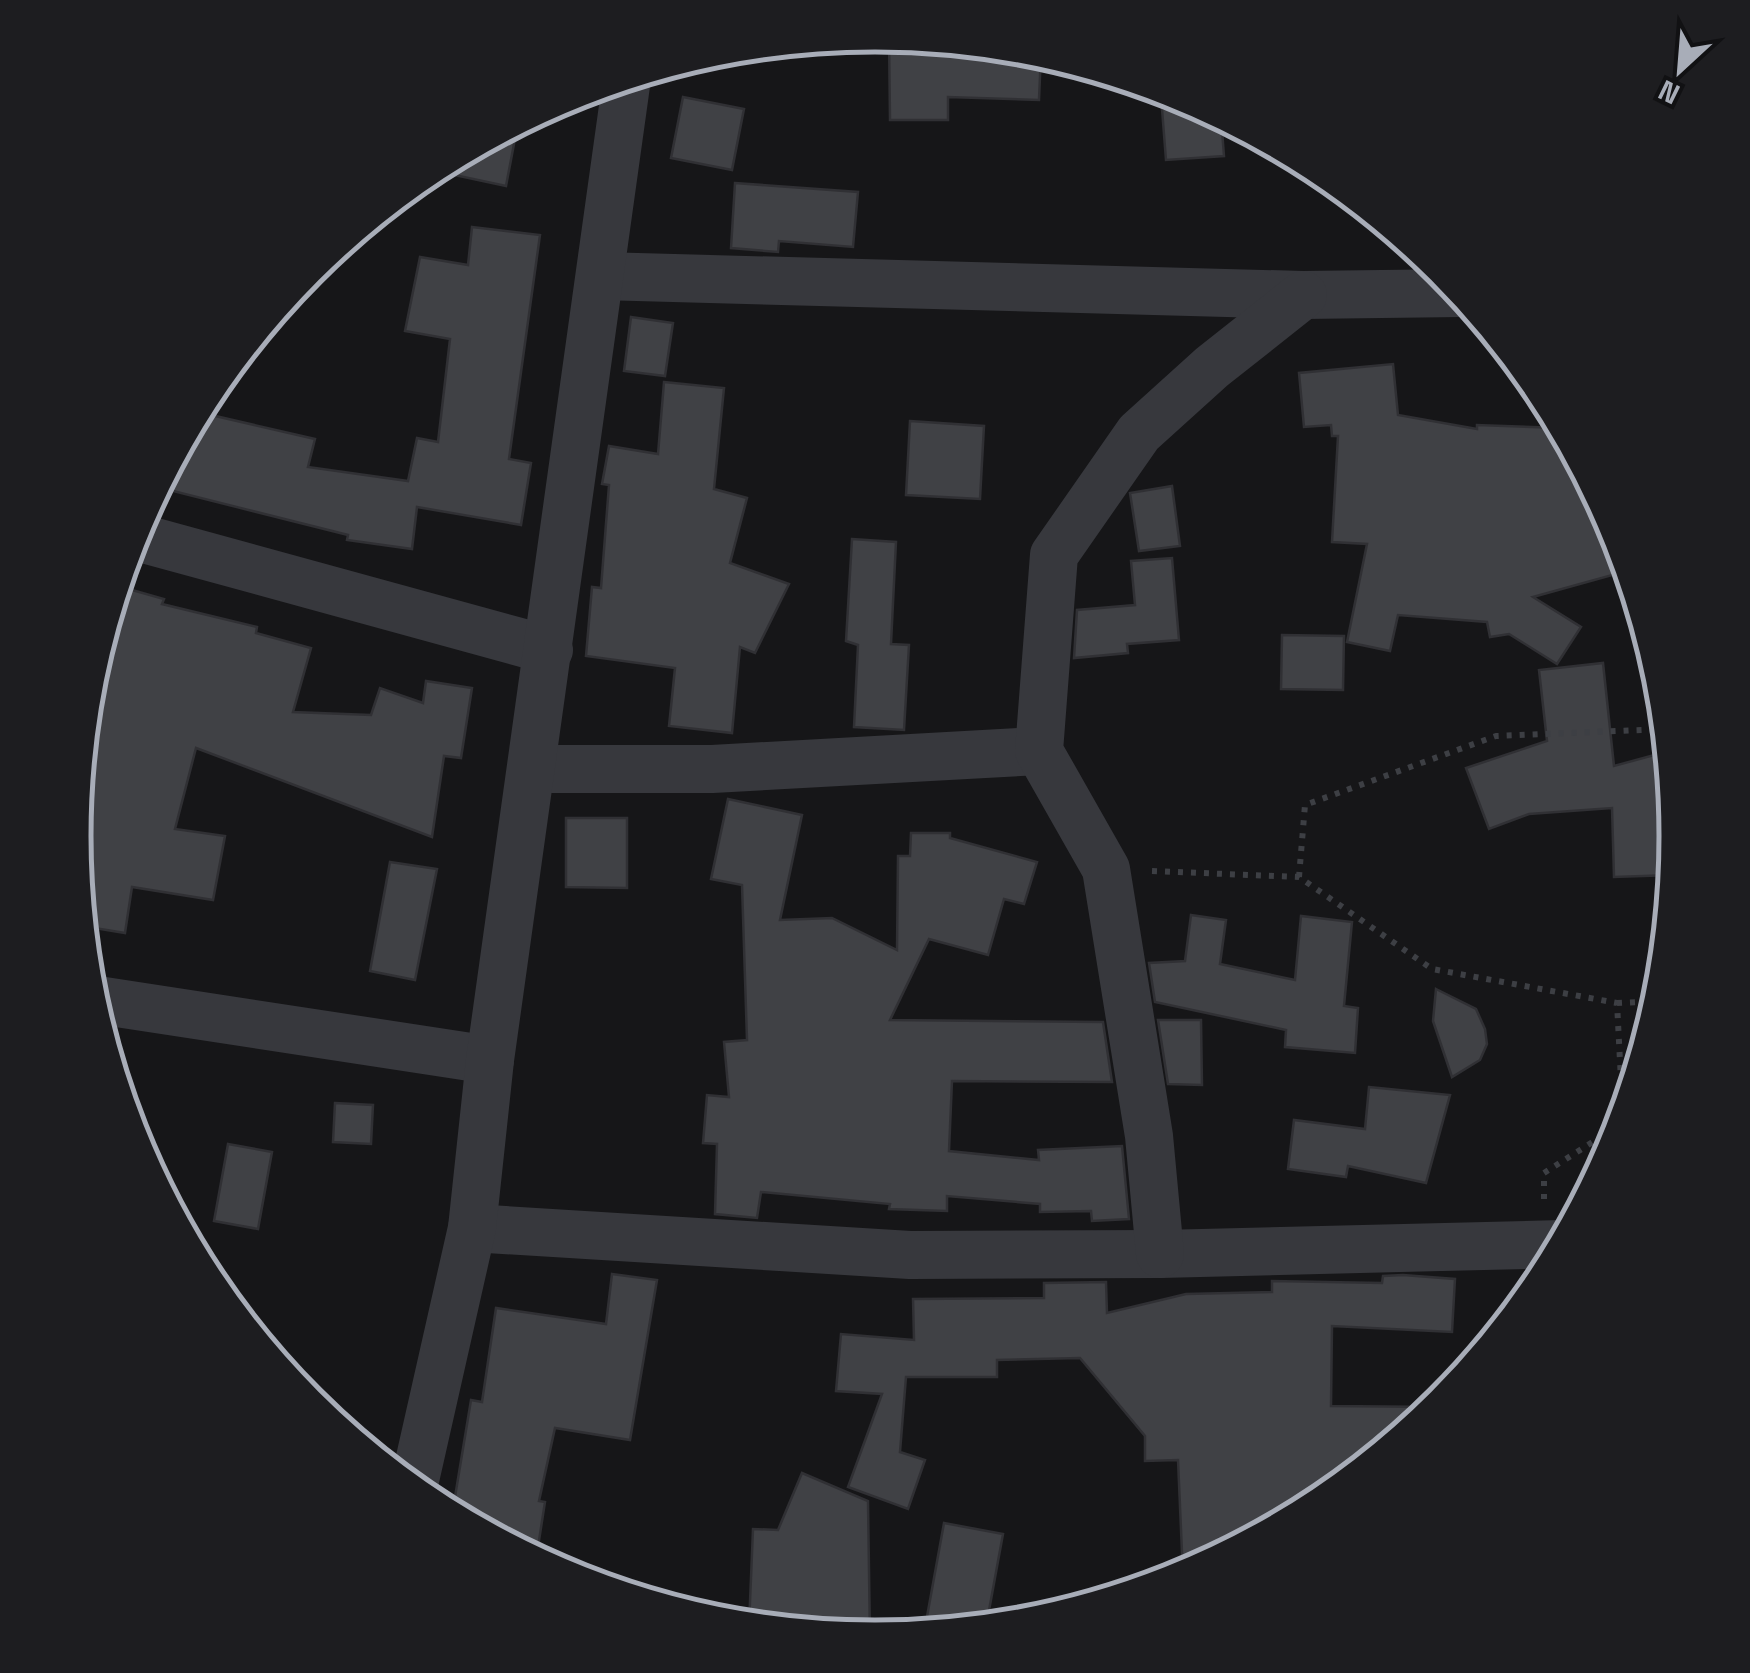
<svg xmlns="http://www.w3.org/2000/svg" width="1750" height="1673" font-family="'Space Grotesk',sans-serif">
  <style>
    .building { fill: #404145; stroke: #303034; stroke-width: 2.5 }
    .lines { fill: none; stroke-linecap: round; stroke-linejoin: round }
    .path { stroke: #3d3f44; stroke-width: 6; stroke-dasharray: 5 8; stroke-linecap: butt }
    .street { stroke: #37383d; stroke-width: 48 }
    .rim { fill: none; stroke: #a8adb8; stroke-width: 5 }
  </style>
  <rect width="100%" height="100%" fill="#161618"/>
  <g class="building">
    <polygon points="889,36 946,42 947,49 1041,53 1039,100 948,97 948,120 890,120"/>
    <polygon points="683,97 744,109 732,170 671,158"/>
    <polygon points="1202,107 1221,117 1224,156 1166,160 1162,109"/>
    <polygon points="518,123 506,186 431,170 491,137"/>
    <polygon points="735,183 858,192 853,247 779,241 778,252 731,248"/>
    <polygon points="472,227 540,235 509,459 531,463 521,525 417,507 412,549 347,540 348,535 157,487 198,412 315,439 308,467 408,481 417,438 438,442 450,339 405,331 420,257 468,265"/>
    <polygon points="631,317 673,323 665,376 624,371"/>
    <polygon points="1393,364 1398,415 1477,429 1477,425 1561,428 1615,528 1627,571 1533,597 1581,627 1557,664 1509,634 1490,637 1487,622 1398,615 1390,651 1347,642 1367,544 1332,542 1338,436 1332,436 1331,425 1304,427 1299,373"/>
    <polygon points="664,382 724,388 714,489 747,498 730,563 789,584 755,653 740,647 732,733 669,726 675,668 586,656 592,587 601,588 609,485 602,484 609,446 658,454"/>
    <polygon points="910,421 984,426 980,499 906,495"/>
    <polygon points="1172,486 1180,546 1139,551 1130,493"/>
    <polygon points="852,539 896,542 891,644 909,645 904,730 854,727 858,645 846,641"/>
    <polygon points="1172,558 1179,640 1127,644 1128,653 1074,658 1077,610 1135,605 1131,561"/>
    <polygon points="118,586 164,599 162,604 257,627 256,633 311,648 293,712 371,715 380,688 423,703 426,681 472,688 461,758 444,756 432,837 196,748 175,829 225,836 213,900 132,887 125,933 82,926 77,874 82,845 74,843 74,836 87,769 80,768 89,680"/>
    <polygon points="1282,635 1344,636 1343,690 1281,689"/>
    <polygon points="1603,663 1614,766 1665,752 1676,837 1673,875 1614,877 1612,808 1529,814 1489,829 1466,768 1547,741 1539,670"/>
    <polygon points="728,799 802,815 780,920 832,918 897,950 898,856 910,856 911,833 950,833 950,838 1037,862 1024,904 1004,899 988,955 929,939 890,1020 1103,1022 1112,1082 952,1081 949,1151 1039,1160 1038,1150 1122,1146 1129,1219 1092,1221 1091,1211 1040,1212 1040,1204 947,1196 947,1211 889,1209 890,1204 761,1192 757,1218 715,1214 717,1144 703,1143 707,1095 729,1097 724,1042 747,1040 742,885 711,879"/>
    <polygon points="566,818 627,818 627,888 566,887"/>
    <polygon points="390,862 437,869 415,980 370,971"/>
    <polygon points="1191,915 1226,920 1220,964 1295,980 1301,916 1352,922 1344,1006 1358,1008 1355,1053 1285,1047 1286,1030 1155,1002 1149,963 1185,961"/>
    <polygon points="1436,989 1476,1009 1485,1029 1487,1044 1480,1060 1452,1077 1433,1021"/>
    <polygon points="1158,1020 1201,1020 1202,1085 1168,1084"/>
    <polygon points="1369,1087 1450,1095 1426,1183 1348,1166 1346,1177 1288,1169 1294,1120 1365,1129"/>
    <polygon points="335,1103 373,1105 371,1144 333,1142"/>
    <polygon points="228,1144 272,1152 258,1229 214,1221"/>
    <polygon points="612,1274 657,1280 630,1440 555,1428 539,1501 545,1502 536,1560 452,1515 471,1400 482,1402 496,1308 606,1324"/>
    <polygon points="1403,1275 1455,1279 1452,1332 1332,1326 1331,1406 1438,1407 1320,1503 1255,1538 1219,1539 1222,1556 1183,1576 1178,1460 1145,1461 1145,1436 1080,1358 997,1360 997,1377 906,1377 900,1452 925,1460 908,1509 848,1487 882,1394 836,1391 841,1334 914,1340 913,1299 1044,1298 1044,1283 1106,1282 1107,1313 1186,1294 1272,1292 1272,1281 1382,1283 1383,1276"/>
    <polygon points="802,1473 868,1501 870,1638 749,1626 753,1529 778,1530"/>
    <polygon points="944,1523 1003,1534 986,1627 924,1633"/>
  </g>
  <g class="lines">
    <g class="path">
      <polyline points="1152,871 1299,877 1432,969 1617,1003 1623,1119"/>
      <polyline points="1299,877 1305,805 1496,736 1666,729"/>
      <polyline points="1617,1003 1659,1001"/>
      <polyline points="1544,1199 1544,1173 1621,1124"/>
    </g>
    <g class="street">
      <polyline points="600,276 1303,295 1461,293"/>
      <polyline points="133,536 549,650"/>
      <polyline points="533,769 712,769 1039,751"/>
      <polyline points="91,999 490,1060"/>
      <polyline points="472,1228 910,1255 1160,1254 1562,1244"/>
      <polyline points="1160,1254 1149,1136 1106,869 1039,751 1054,555 1139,433 1212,367 1303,295"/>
      <polyline points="413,1489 472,1228 490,1060 627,78"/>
    </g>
  </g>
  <path d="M0 0H1750V1673H0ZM91 836a784 784 0 1 1 1568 0a784 784 0 1 1-1568 0Z" fill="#1d1d20" fill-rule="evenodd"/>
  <path class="rim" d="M91 836a784 784 0 1 1 1568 0a784 784 0 1 1-1568 0Z"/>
  <g transform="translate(1680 70) rotate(206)" stroke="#111113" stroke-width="8" paint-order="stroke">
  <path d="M0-8L18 38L0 25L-18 38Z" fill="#a8adb8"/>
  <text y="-15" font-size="28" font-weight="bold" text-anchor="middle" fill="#a8adb8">N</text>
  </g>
</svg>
